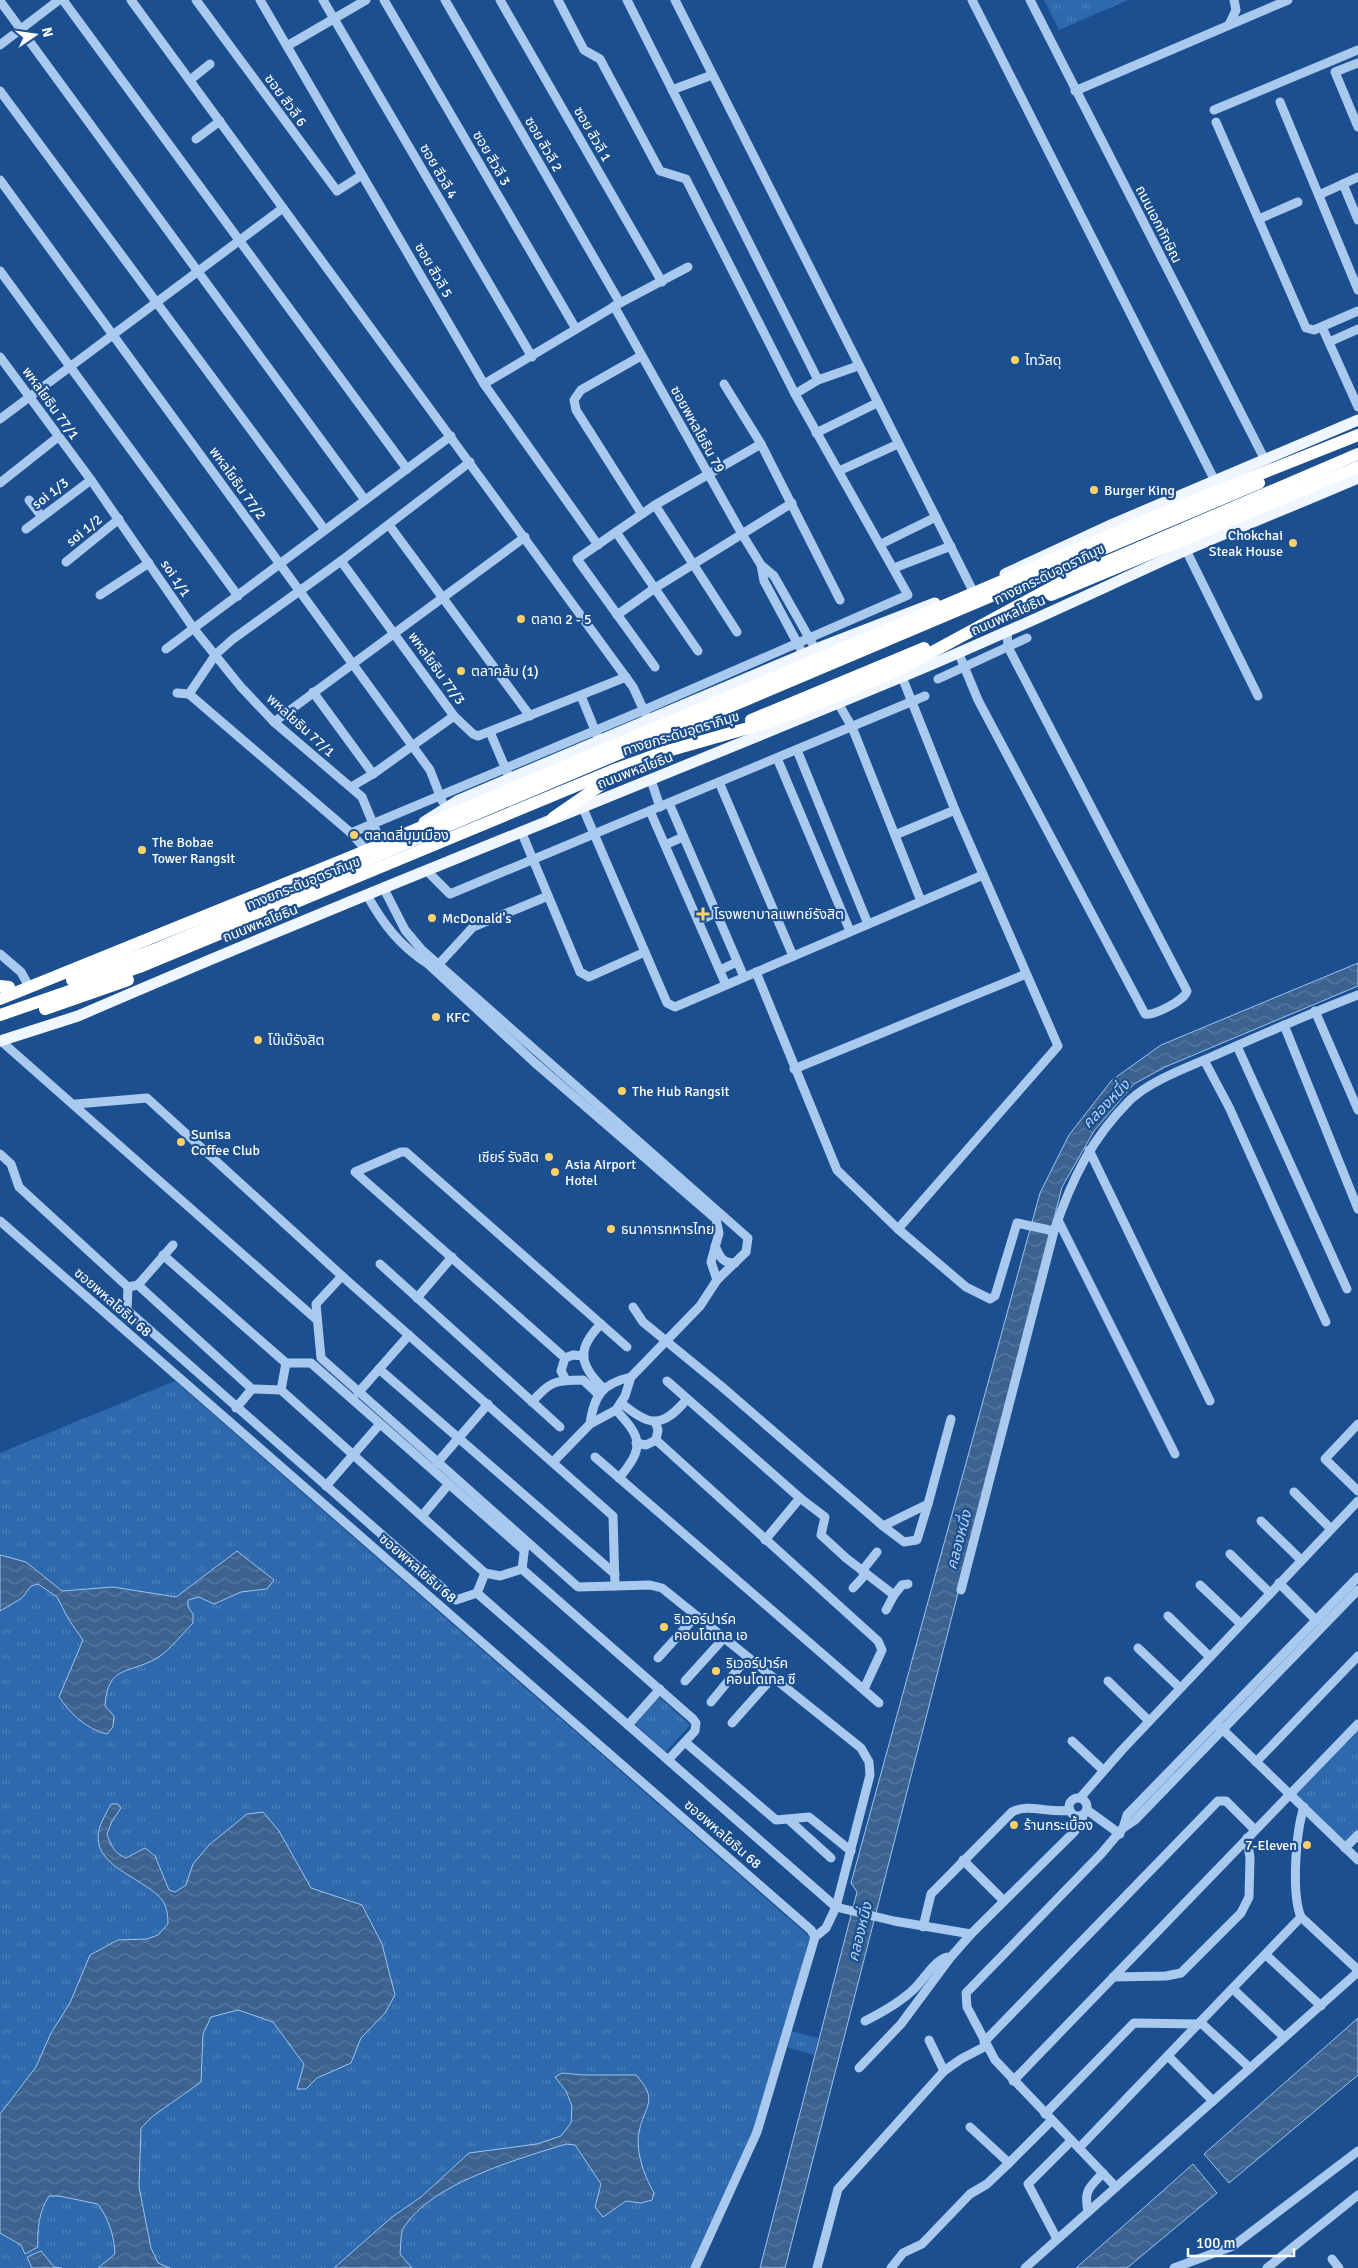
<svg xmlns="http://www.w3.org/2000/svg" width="1358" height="2268" font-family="Signika,'Noto Sans Thai',sans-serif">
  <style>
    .grass { fill: url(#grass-tufts) }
    .water { fill: url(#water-waves); stroke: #9cc4f0 }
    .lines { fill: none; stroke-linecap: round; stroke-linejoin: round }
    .minor { stroke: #a9c9ee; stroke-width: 9 }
    .major { stroke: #f0f6ff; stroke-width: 11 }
    .highway { stroke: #fff; stroke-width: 12 }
    .poi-dot { fill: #ffd166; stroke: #1b4f8f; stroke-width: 2 }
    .labels { text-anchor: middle; stroke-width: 4.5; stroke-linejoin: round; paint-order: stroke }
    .street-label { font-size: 14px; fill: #fff; stroke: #1b4f8f }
    .poi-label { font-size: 14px; fill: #fff; stroke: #1b4f8f; text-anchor: start }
    .water-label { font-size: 15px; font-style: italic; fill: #b5d3f5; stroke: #1b4f8f }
  </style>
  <defs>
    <pattern id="grass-tufts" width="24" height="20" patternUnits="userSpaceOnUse" patternTransform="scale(1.25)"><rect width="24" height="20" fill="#2e69ad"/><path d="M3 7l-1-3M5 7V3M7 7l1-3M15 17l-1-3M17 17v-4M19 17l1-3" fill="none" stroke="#4d80b9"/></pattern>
    <pattern id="water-waves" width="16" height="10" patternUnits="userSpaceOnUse" patternTransform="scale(1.25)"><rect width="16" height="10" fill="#3c6290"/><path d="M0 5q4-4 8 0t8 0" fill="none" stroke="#597aa1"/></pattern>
  </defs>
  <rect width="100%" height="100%" fill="#1b4f8f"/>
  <g class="grass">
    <polygon points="1044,0 1128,0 1059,30"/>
    <polygon points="175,1381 811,1938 750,2143 693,2268 0,2268 0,1453"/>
    <polygon points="657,1695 690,1725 666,1752 633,1722"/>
    <polygon points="1358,1721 1358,1833 1346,1845 1291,1793"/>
    <polygon points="791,2031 818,2038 814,2055 787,2047"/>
  </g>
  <g class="water">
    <polygon points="1358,963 1358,986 1165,1067 1134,1084 1094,1131 1062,1187 785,2268 760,2268 857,1892 851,1883 1040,1193 1069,1135 1112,1080 1161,1045"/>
    <path d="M237 1551 274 1580 267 1589 241 1592 214 1604 199 1597 188 1600V1607L193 1614V1623C182 1634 170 1650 157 1658 131 1674 107 1664 105 1706L114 1716 113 1727 107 1734C86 1729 71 1714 59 1697L83 1640 69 1620 57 1597 38 1584 31 1586 22 1598 0 1611V1555L26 1562 62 1591 113 1587 176 1597Z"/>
    <path d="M111 1804H118L121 1808 112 1821 107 1834C111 1846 114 1853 126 1858L145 1848 155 1856 169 1890 175 1892 186 1885 193 1864 209 1845 247 1814 263 1812 279 1831 311 1888 362 1905 382 1944 395 1995 385 2013 361 2038 351 2063 317 2078 306 2089H297L304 2064 273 2022 238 2010 211 2017 203 2034 201 2082 153 2116 141 2128 139 2187 151 2248 158 2263 170 2268H98L115 2254C114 2235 109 2220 98 2204L59 2196H49C39 2211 37 2230 38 2247L25 2254 21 2245 0 2233V2114L36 2067 51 2033 70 2003 90 1955 118 1940 147 1939 158 1935 168 1924C168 1916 167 1908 163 1901 148 1880 97 1868 98 1837 98 1826 106 1814 111 1804Z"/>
    <polygon points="1358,2018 1358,2075 1229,2183 1204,2154"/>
    <path d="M562 2073 583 2075H636C660 2101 644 2106 639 2132 635 2152 645 2177 654 2193L652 2200 641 2203 626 2201 603 2217 595 2207 601 2184 575 2145 566 2144C518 2159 432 2183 404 2227 400 2233 401 2246 400 2254L412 2268H334L392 2217 421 2197 469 2153 537 2144 561 2136 571 2123 572 2106 566 2091 555 2077Z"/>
    <polygon points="1193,2164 1217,2193 1127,2268 1076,2268"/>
    <polygon points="41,2251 54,2267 62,2268 32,2268 27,2257"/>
  </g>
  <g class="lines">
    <g class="minor">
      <polyline points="63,0 407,469"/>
      <polyline points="131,0 633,687 646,715"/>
      <polyline points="196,0 337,191 362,175"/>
      <polyline points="260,0 484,384 598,545"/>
      <polyline points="323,0 532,357"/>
      <polyline points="384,0 576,329"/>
      <polyline points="445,0 620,303"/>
      <polyline points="500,0 662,282"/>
      <polyline points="627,0 818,380"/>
      <polyline points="675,0 972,589"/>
      <polyline points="972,0 1215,481"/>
      <polyline points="1030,0 1265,460"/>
      <polyline points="0,1 365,500"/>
      <polyline points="1229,25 1236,10 1234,0"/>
      <polyline points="0,45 59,0"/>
      <polyline points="287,46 366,0"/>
      <polyline points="1358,63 1335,72 1358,127"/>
      <polyline points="190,80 210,64"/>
      <polyline points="672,90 712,75"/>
      <polyline points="0,91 325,530"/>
      <polyline points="1075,91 1288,0"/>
      <polyline points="1280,102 1358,290"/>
      <polyline points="1214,110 1358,50"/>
      <polyline points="1216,122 1306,328 1314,330 1358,311"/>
      <polyline points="196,139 220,121"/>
      <polyline points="0,180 430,770 442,801"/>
      <polyline points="1343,184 1358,220"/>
      <polyline points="1319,195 1358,177"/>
      <polyline points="1259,219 1298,202"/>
      <polyline points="0,271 238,596"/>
      <polyline points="614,306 742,534 761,565 774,576 812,643"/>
      <polyline points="1322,327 1358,407"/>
      <polyline points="1329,342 1358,329"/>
      <polyline points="641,356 581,390 574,400 576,410 642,514"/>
      <polyline points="0,357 91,480 194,629 241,687 274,722 362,797 381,843"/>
      <polyline points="484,384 620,303 688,267"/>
      <polyline points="724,384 761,444 840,600"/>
      <polyline points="795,394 818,380 858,366"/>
      <polyline points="0,419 283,208"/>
      <polyline points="816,433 877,403"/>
      <polyline points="839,471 898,444"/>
      <polyline points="0,483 58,437"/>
      <polyline points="29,500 42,517"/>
      <polyline points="655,505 737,632"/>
      <polyline points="389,525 530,716"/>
      <polyline points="26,529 91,480"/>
      <polyline points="616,532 698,651"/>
      <polyline points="881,544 936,517"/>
      <polyline points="1186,550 1258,696"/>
      <polyline points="341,561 454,716 473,734 478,736 626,677"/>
      <polyline points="66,562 119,519"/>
      <polyline points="761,565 764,581 800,648"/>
      <polyline points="894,568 951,546"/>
      <polyline points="100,595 149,563"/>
      <polyline points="617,615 655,588 792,503"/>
      <polyline points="166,649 451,436"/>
      <path d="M959 654 978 700 1145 1014C1154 1016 1185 1000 1187 991L1008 647 1007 632"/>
      <polyline points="655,667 577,559 655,505 761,444"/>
      <polyline points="938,679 1027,638"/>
      <polyline points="313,692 373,774"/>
      <polyline points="177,693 189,694"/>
      <polyline points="581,696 597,735"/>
      <polyline points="838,703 852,727 921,901"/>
      <polyline points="274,722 525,537"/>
      <polyline points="490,732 510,779"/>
      <polyline points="797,750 868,924"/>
      <polyline points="777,758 850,931"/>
      <polyline points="651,780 660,807"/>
      <polyline points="719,782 793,956"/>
      <polyline points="351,787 373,774 454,716"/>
      <polyline points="669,803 744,977"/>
      <polyline points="582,806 667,1003 675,1007 983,875"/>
      <polyline points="650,811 726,985"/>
      <polyline points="521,831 580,972 589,977 645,952"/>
      <polyline points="351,833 644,710 908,595 795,394 686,179 660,171 600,59 584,50 558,0"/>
      <polyline points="895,835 955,810"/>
      <polyline points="665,845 683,837"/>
      <polyline points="366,850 351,833 189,694 216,654 233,639 341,561 470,462"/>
      <polyline points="427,871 450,894 925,696"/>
      <polyline points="384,889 405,930 421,949 748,1238 746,1252 717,1280 700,1306 631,1377 625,1396 616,1410 590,1424 554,1461"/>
      <path d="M367 895C383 924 400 946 428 964L534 1062 716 1219 719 1233 711 1262 717 1280"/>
      <polyline points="698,921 716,913"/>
      <polyline points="0,954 21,972 26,981"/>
      <polyline points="439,964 473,927 548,896"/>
      <polyline points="720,970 737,962"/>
      <polyline points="756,972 837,1170 898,1229 966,1287 990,1299 995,1296 1017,1223 1054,1231"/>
      <polyline points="1315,1011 1358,1110"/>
      <polyline points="1284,1025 1358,1209"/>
      <polyline points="1,1041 317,1320"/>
      <polyline points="1237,1046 1347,1289"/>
      <polyline points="1204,1060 1229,1107 1326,1322"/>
      <polyline points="794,1069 1026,974"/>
      <polyline points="76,1104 147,1098 342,1276 613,1516 615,1586"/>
      <polyline points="1089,1150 1210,1401"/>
      <polyline points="0,1154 11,1164 19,1187 128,1287"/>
      <polyline points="1058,1220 1175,1454"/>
      <polyline points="0,1221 811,1930 815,1937"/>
      <polyline points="898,1229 1058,1046 955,810 902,677"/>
      <path d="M715 1246C720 1257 722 1263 735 1263"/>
      <polyline points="163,1255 286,1363"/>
      <polyline points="380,1264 560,1427"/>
      <polyline points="342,1276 316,1304 321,1358 578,1587 650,1585 662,1588 861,1748 869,1762 870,1775 836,1907 826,1928 815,1937 757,2132 695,2268"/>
      <polyline points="138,1285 173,1245"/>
      <polyline points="128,1287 127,1310 456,1600 477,1593 485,1573"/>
      <polyline points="128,1287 138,1285 252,1389"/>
      <polyline points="417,1298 452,1257"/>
      <polyline points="633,1307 643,1322 721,1386 883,1526 928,1504 951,1419"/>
      <path d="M601 1324C576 1349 579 1365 604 1389"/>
      <polyline points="565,1358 355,1172 401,1152 406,1152 627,1347"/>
      <polyline points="379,1369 615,1574"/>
      <polyline points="566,1380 561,1371 565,1358 573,1355 584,1356"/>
      <polyline points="667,1381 800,1498 825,1517 821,1535 846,1558 894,1595 886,1610"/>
      <polyline points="281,1390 286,1363 311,1363 524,1550"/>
      <polyline points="358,1393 409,1335"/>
      <path d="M532 1402C550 1381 556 1380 583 1380L599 1395"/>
      <path d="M621 1403C650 1426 661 1430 687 1399"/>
      <polyline points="236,1408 252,1389 281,1390 485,1573 500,1576 522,1569"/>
      <path d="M616 1410C642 1438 645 1447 619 1478"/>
      <path d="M590 1424C594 1395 602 1384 631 1377"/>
      <polyline points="1358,1424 1325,1459 1358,1491"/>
      <polyline points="656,1440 878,1641 882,1650 864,1689"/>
      <polyline points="636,1443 646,1445 656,1440 658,1430 655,1421"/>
      <polyline points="595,1457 879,1703"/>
      <polyline points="437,1463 488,1404"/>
      <polyline points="326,1486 380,1424"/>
      <polyline points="1294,1492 1331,1529"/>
      <polyline points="422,1516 448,1485"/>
      <polyline points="1261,1521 1301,1560"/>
      <polyline points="883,1526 904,1542 917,1540 928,1504"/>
      <polyline points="765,1540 800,1498"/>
      <polyline points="1230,1554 1270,1593"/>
      <polyline points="522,1569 693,1719 696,1723 695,1731 668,1760"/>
      <polyline points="522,1569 525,1545"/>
      <polyline points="862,1571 877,1552"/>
      <polyline points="1279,1583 1316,1620"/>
      <polyline points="1200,1585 1241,1624"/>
      <polyline points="853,1588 866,1574"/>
      <path d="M961 1590 1054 1231C1072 1179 1091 1139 1130 1100 1150 1081 1186 1068 1211 1057 1259 1036 1308 1014 1358 995"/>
      <polyline points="477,1593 836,1907 894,1921 971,1934 1074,1832 1082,1822 1083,1815"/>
      <polyline points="894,1595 902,1585 908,1584"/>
      <polyline points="1168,1616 1210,1657"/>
      <polyline points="1138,1648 1180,1688"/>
      <polyline points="658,1658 696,1616"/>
      <polyline points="685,1681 723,1639"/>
      <polyline points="1108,1681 1149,1721"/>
      <polyline points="711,1702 747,1658"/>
      <polyline points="732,1723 772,1678"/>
      <polyline points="628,1725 660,1689"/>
      <polyline points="1218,1725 1358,1860"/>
      <polyline points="1072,1741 1103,1770"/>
      <polyline points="685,1742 776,1820 809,1817 851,1851"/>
      <polyline points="1256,1762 1358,1656"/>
      <polyline points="1080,1798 1122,1750 1358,1501"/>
      <circle cx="1078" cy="1807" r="9"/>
      <path d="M1304 1807C1296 1831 1291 1893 1301 1917L1358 1970"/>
      <polyline points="1087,1810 1120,1834"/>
      <polyline points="789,1820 831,1858"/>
      <polyline points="1123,1828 1135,1820 1358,1590"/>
      <polyline points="1345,1848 1358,1835"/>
      <polyline points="963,1860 1004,1901"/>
      <path d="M923 1927 931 1894 1012 1812C1028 1803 1051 1814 1070 1810"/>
      <polyline points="1266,1955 1321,2006"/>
      <polyline points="1113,1977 1166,1976 1181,1973 1241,1913 1249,1897 1250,1858 1247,1838"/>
      <polyline points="1233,1989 1284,2037"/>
      <path d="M865 2021C883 2012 901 2002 915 1988 925 1978 934 1961 947 1957"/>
      <polyline points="1200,2022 1250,2068"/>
      <polyline points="929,2040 944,2071"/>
      <polyline points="984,2042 1218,1801 1226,1801 1255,1830"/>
      <polyline points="1168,2056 1213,2101"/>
      <polyline points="859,2068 901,2024 950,1958 971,1934"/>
      <polyline points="1013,2081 1358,1724"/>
      <polyline points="1045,2114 1134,2023 1197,2024"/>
      <polyline points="970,2127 1009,2163 1051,2121"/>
      <polyline points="1079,2148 1301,1917"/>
      <polyline points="1116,2187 995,2060 967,2007 966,1993 1101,1854 1123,1828 1127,1815 1358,1577"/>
      <path d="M1088 2212C1084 2190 1088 2189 1103 2173"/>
      <polyline points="1057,2239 1028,2184 1071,2141"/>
      <polyline points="1332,2259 1339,2268"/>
      <polyline points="817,2268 838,2189 944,2071 961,2059 986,2046"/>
      <polyline points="891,2268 903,2253 922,2244 970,2194 987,2184 1009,2163"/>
      <polyline points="1025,2268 1358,1972"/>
      <polyline points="1174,2268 1233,2246 1358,2151"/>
      <polyline points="1267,2268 1358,2195"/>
    </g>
    <g class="major">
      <polyline points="1005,574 1113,524 1358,420"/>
      <polyline points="424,822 459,800 816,649 935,603"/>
      <path d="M0 1041 78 1016C351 898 629 790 904 676 999 637 1091 593 1184 551 1242 526 1300 503 1358 478"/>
    </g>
    <g class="highway">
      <polyline points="1051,595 1358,467"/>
      <polyline points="751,720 924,648"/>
      <polyline points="553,818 608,780"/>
      <polyline points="72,980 154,950 1259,483"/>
      <polyline points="0,986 9,987"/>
      <polyline points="0,999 353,856 1170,510 1358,435"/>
      <polyline points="45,1009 128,980"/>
      <polyline points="0,1015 142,966 614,770 664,752 776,720 844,693 899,670 1071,577 1358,454"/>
    </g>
  </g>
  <g class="poi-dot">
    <circle cx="1015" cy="360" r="5"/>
    <circle cx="1094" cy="490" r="5"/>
    <circle cx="1293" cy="543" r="5"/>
    <circle cx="521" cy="619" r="5"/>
    <circle cx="461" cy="671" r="5"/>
    <circle cx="354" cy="835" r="5"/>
    <circle cx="142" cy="850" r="5"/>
    <path d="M700.5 906.5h5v5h5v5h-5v5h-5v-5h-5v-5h5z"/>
    <circle cx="432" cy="918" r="5"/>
    <circle cx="436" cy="1017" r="5"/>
    <circle cx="258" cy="1040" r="5"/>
    <circle cx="622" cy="1091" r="5"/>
    <circle cx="181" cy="1142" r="5"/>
    <circle cx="549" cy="1157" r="5"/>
    <circle cx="555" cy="1172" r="5"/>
    <circle cx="611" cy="1229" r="5"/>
    <circle cx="664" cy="1627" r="5"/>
    <circle cx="716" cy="1671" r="5"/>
    <circle cx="1014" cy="1825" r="5"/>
    <circle cx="1307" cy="1845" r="5"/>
  </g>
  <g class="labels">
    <g class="street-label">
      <text transform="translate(286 100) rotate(54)" y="5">ซอย สีวลี 6</text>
      <text transform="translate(593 134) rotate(60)" y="5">ซอย สีวลี 1</text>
      <text transform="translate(544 144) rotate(60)" y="5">ซอย สีวลี 2</text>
      <text transform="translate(492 158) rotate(60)" y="5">ซอย สีวลี 3</text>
      <text transform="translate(439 171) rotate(60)" y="5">ซอย สีวลี 4</text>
      <text transform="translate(1159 224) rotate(63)" y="5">ถนนเอกทักษิณ</text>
      <text transform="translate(434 270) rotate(60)" y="5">ซอย สีวลี 5</text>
      <text transform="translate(51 403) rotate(54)" y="5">พหลโยธิน 77/1</text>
      <text transform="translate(698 429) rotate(61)" y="5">ซอยพหลโยธิน 79</text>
      <text transform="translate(238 483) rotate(54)" y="5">พหลโยธิน 77/2</text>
      <text transform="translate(50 493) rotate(-37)" y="5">soi 1/3</text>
      <text transform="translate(84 530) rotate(-39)" y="5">soi 1/2</text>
      <text transform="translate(1049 574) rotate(-26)" y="5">ทางยกระดับอุตราภิมุข</text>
      <text transform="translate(176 578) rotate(56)" y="5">soi 1/1</text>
      <text transform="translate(1008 615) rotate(-24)" y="5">ถนนพหลโยธิน</text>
      <text transform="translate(437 668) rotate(54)" y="5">พหลโยธิน 77/3</text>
      <text transform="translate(301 725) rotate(42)" y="5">พหลโยธิน 77/1</text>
      <text transform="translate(681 733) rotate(-17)" y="5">ทางยกระดับอุตราภิมุข</text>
      <text transform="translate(635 770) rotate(-21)" y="5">ถนนพหลโยธิน</text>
      <text transform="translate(303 883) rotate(-22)" y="5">ทางยกระดับอุตราภิมุข</text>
      <text transform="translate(260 923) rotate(-22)" y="5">ถนนพหลโยธิน</text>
      <text transform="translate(113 1302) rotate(41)" y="5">ซอยพหลโยธิน 68</text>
      <text transform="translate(418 1568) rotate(41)" y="5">ซอยพหลโยธิน 68</text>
      <text transform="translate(723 1834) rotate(41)" y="5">ซอยพหลโยธิน 68</text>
    </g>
    <g class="poi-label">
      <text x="1025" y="365">ไทวัสดุ</text>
      <text x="1104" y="495">Burger King</text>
      <text x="1283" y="540" text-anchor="end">Chokchai<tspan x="1283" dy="16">Steak House</tspan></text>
      <text x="531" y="624">ตลาด 2 - 5</text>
      <text x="471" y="676">ตลาคส้ม (1)</text>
      <text x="364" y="840">ตลาดสี่มุมเมือง</text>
      <text x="152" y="847">The Bobae<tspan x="152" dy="16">Tower Rangsit</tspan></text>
      <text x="714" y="919">โรงพยาบาลแพทย์รังสิต</text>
      <text x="442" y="923">McDonald's</text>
      <text x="446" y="1022">KFC</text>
      <text x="268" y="1045">โบ๊เบ๊รังสิต</text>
      <text x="632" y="1096">The Hub Rangsit</text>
      <text x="191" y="1139">Sunisa<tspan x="191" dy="16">Coffee Club</tspan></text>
      <text x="539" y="1162" text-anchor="end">เซียร์ รังสิต</text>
      <text x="565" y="1169">Asia Airport<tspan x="565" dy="16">Hotel</tspan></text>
      <text x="621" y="1234">ธนาคารทหารไทย</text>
      <text x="674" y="1624">ริเวอร์ปาร์ค<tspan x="674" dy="16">คอนโดเทล เอ</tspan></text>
      <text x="726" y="1668">ริเวอร์ปาร์ค<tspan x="726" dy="16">คอนโดเทล ซี</tspan></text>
      <text x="1024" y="1830">ร้านกระเบื้อง</text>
      <text x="1297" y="1850" text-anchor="end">7-Eleven</text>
    </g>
    <g class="water-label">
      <text transform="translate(1106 1104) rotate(-46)" y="5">คลองหนึ่ง</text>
      <text transform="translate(959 1540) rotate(-75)" y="5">คลองหนึ่ง</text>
      <text transform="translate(860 1932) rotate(-76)" y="5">คลองหนึ่ง</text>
    </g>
  </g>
  <g transform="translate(35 35) rotate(77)" stroke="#1b4f8f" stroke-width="4" paint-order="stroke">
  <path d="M0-4L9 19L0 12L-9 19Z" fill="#ffffff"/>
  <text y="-8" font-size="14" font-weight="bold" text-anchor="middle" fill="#ffffff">N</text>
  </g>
  <path d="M1188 2248v8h106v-8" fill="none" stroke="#ffffff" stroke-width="2.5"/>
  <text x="1196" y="2248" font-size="15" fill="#ffffff" stroke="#1b4f8f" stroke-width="4" paint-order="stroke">100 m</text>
</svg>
